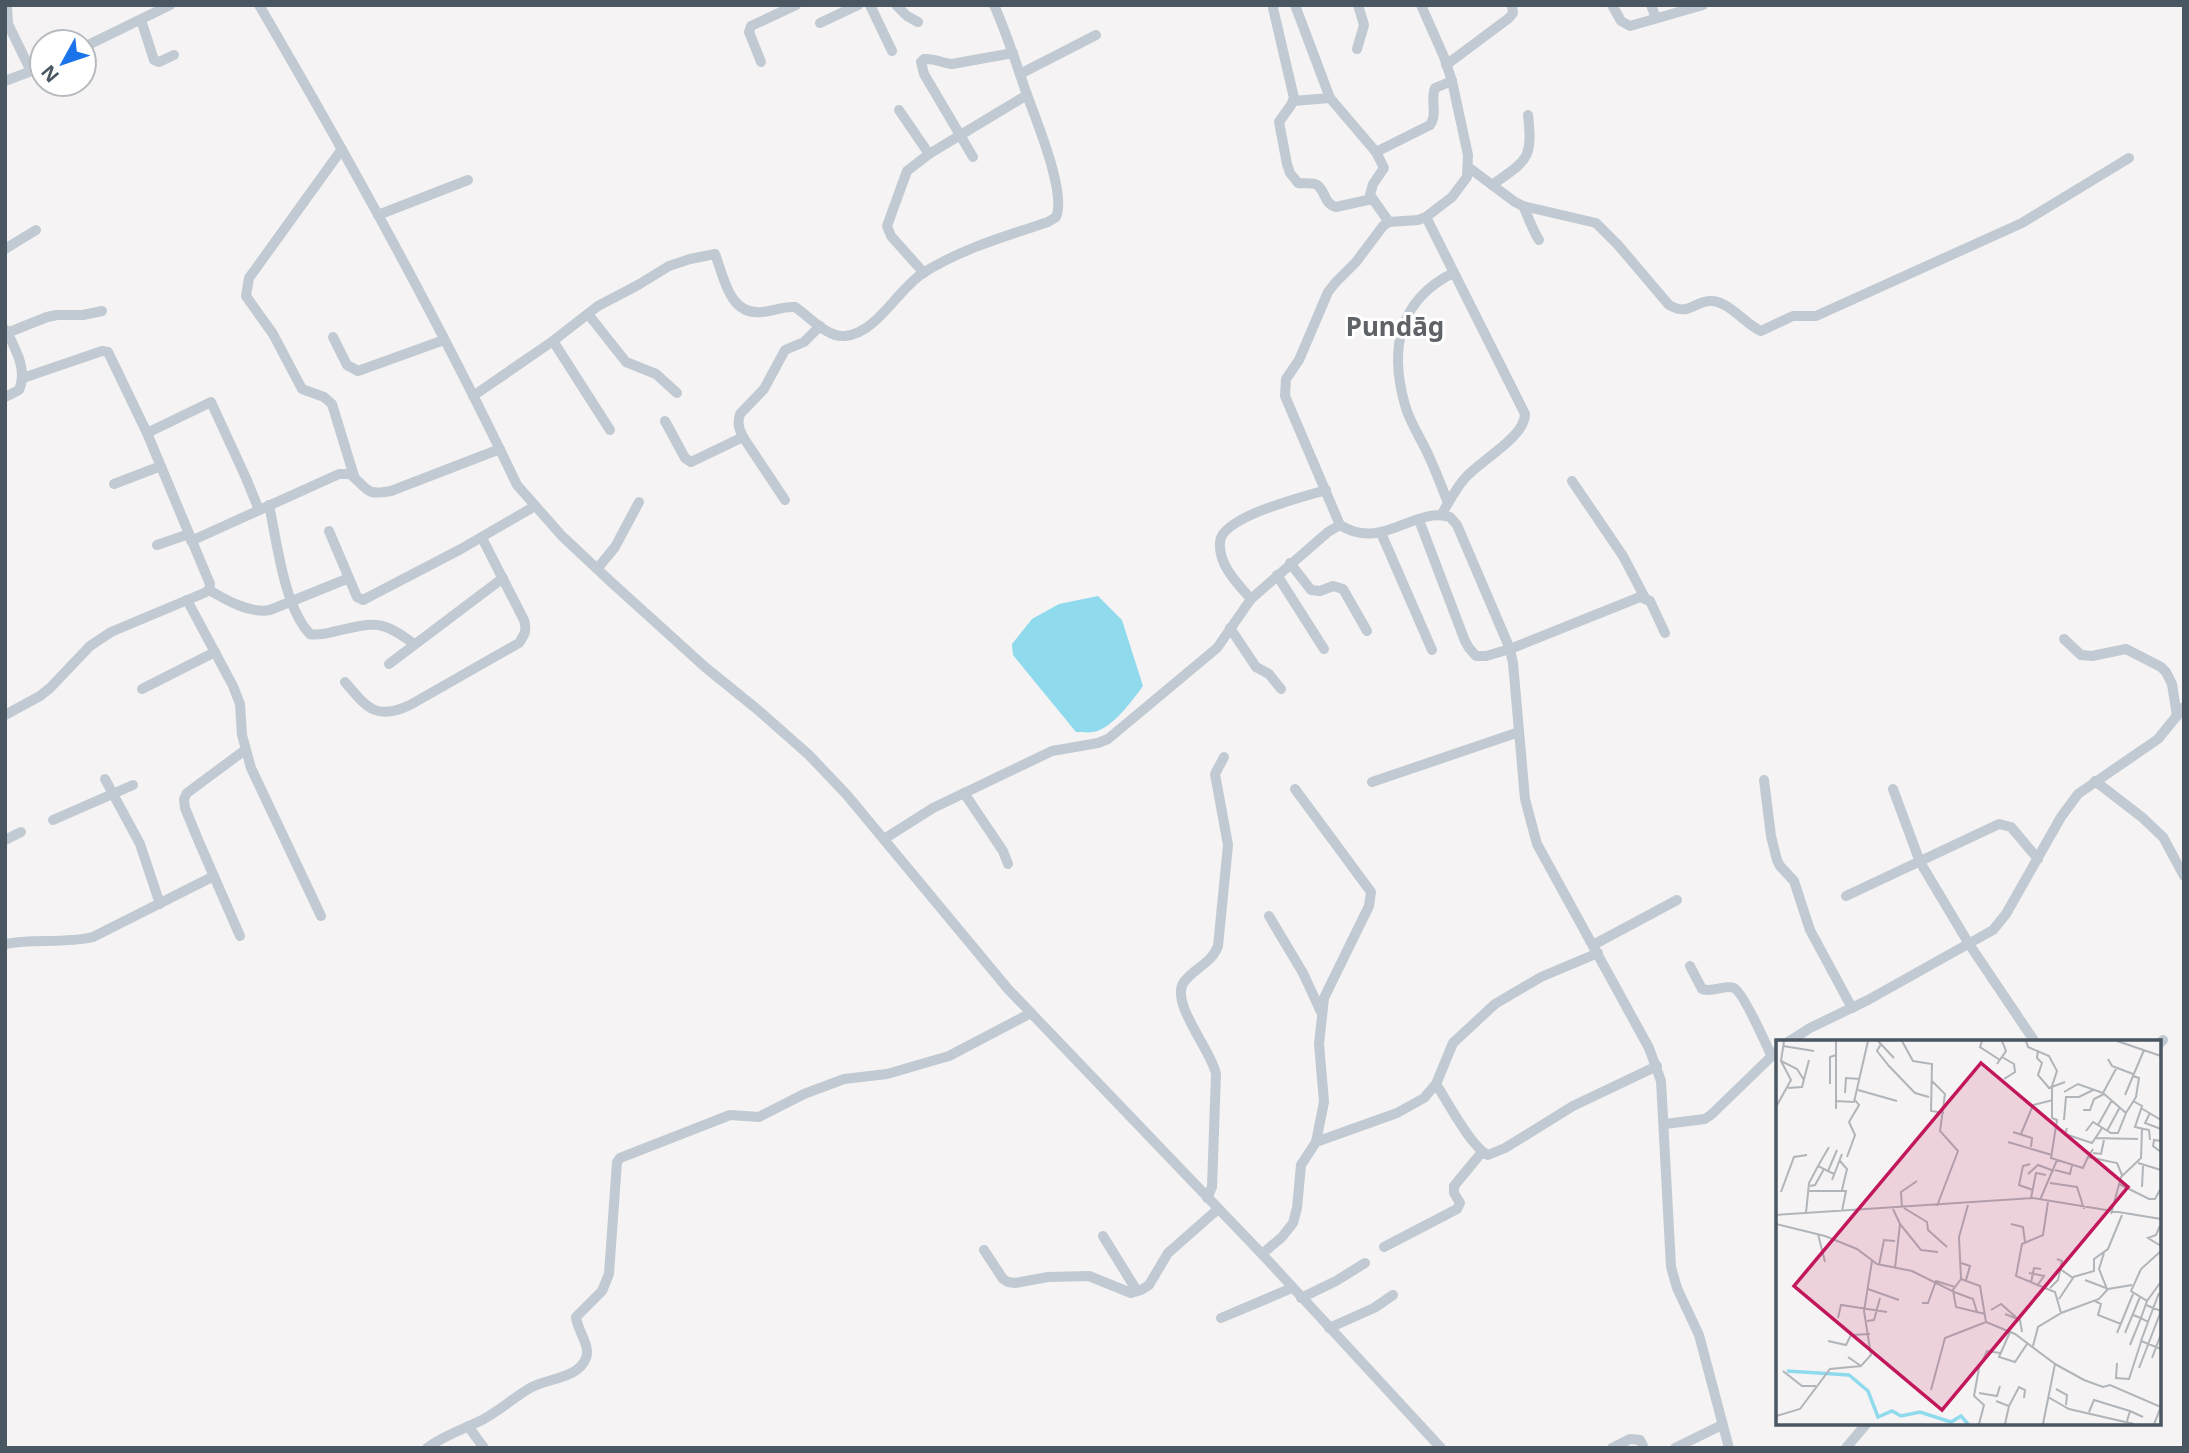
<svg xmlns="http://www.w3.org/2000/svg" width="2189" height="1453" font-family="'Noto Sans',sans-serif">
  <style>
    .water { fill: #90daee }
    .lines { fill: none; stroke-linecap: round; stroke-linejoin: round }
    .minor { stroke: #c1cad2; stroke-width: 10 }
    .labels { text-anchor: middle; stroke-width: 6; stroke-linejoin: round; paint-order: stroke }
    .district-label { font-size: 26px; font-weight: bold; fill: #5f6368; stroke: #fff }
    .inset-river { fill: none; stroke: #90daee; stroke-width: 3.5 }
    .inset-road { fill: none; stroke: #b1b4b9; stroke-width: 2 }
    .view { fill: #c2185b; fill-opacity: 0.15; stroke: #c2185b; stroke-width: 3.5 }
    .inset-edge { fill: none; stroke: #4a5661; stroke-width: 3.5 }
  </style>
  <rect width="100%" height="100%" fill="#f5f3f3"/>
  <path class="water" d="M1098 596 1122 620 1143 686C1132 701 1112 729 1093 732 1088 733 1081 732 1076 732L1013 655 1012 644 1032 619 1059 604Z"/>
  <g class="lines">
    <g class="minor">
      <polyline points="7,5 8,24 31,71"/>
      <path d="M259 5C351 162 439 321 517 485L562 536 610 581 705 667 758 710 809 755 847 795 1008 989 1262 1254 1441 1448"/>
      <polyline points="870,5 892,51"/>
      <polyline points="896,5 907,16 918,22"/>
      <path d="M1274 5 1273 8 1294 98 1291 105 1279 122 1287 164 1290 173 1298 183C1304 184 1312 182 1317 185 1326 191 1323 203 1336 207L1372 199"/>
      <polyline points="1295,5 1330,98"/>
      <path d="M1421 5 1444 57 1452 81 1468 155 1467 177 1452 197 1426 217 1418 220 1389 222 1383 226 1356 262 1336 282 1328 292 1299 360 1286 379 1285 396 1340 525C1383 552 1413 506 1450 517L1457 525 1510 649 1513 663 1525 799 1537 844 1649 1048 1661 1081 1671 1267 1677 1288 1699 1335 1729 1448"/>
      <polyline points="1612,5 1621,21 1630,26 1703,5"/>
      <polyline points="1651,5 1656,18"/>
      <polyline points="141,20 154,60 159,62 174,55"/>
      <polyline points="820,23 858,5"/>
      <polyline points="84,47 170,5"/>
      <polyline points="1357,49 1364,25 1358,5"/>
      <polyline points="761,62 749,32 751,26 796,5"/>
      <polyline points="1446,65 1509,18 1513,13 1512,5"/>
      <polyline points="1020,74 1096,35"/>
      <polyline points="5,81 42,67"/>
      <polyline points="1293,101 1330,98 1376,152"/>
      <polyline points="899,110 929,154 1027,95"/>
      <polyline points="342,149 249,278 246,296 273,334 302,389 324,397 332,404 354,476"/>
      <path d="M973 157 924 74 921 62 924 59C934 58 942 63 952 64L1013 53"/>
      <path d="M1468 167 1515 202 1523 206 1596 223 1618 245 1669 305C1690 317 1694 300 1712 301 1730 302 1746 325 1761 331L1793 316H1816L2022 223 2129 158"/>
      <path d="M1492 185C1527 160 1533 160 1528 115"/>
      <path d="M1523 206C1529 218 1532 229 1539 240"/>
      <polyline points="378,215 468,180"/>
      <path d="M1426 217 1525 414C1525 437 1481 460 1466 477 1456 488 1449 501 1442 514"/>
      <path d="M1389 222 1370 195 1373 184 1384 168 1376 152 1430 125C1438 114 1430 100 1435 88L1452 81"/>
      <polyline points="5,249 36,230"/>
      <polyline points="924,273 891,236 887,226 907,171 929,154"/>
      <polyline points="588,314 626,362 656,374 677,393"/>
      <polyline points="7,333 47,317 57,315 83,315 102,311"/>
      <polyline points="333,337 347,365 358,371 444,340"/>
      <polyline points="553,341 610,430"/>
      <path d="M473 396 553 341 598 306 638 285 669 266 690 259 715 254C724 277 729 316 762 312 773 311 784 306 795 307 809 316 827 338 845 336 877 333 897 290 923 273 961 249 1006 236 1048 222L1056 217C1067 193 1035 118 1026 92 1016 63 1007 34 994 5"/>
      <path d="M5 397 19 390C28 370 15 348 6 330"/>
      <polyline points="665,421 685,458 691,462 743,437"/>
      <polyline points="147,433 211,402 246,478 259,510"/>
      <polyline points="1572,481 1623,556 1645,598"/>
      <polyline points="114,484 161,466"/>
      <path d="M785 500 743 437C739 429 737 423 740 414L764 389 785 350 804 342 820 326"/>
      <path d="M1448 503C1441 485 1434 466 1425 448 1418 434 1409 420 1405 405 1389 349 1399 300 1453 273"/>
      <path d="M269 505C277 542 284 607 310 634 319 636 327 633 337 631 375 622 382 620 414 644"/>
      <polyline points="1419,520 1465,641 1469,648 1476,656 1486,656 1510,649 1640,597 1650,601 1665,633"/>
      <polyline points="329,531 357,597 363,600 461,549 535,506"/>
      <polyline points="1381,533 1432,650"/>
      <path d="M191 541 339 474H350C369 489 364 496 391 491L500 449"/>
      <polyline points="157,545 189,534"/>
      <polyline points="1290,563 1311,590 1320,591 1333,586 1343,589 1367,631"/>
      <polyline points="597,569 615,547 639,502"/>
      <polyline points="1277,575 1324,649"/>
      <path d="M209 590C226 600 250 614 270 610L349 578"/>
      <path d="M1251 599C1238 584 1218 565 1220 542 1222 516 1304 497 1326 490"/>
      <polyline points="187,600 233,686 240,704 242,735 251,768 321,916"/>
      <polyline points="1230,628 1256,667 1269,674 1281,689"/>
      <polyline points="2064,639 2081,655 2092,656 2126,649 2161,667 2166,672 2172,684 2177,716"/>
      <polyline points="389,664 503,578"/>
      <path d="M345 682C367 708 376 721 410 705L519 643C525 634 527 630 524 620L482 538"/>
      <polyline points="142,689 215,652"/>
      <polyline points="5,715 40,696 50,688 90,646 111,632 204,593 209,590 210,584 147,433 108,352 102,351 23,378"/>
      <polyline points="105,779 140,844 160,904"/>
      <polyline points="1764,780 1771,836 1777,860 1780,866 1794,881 1810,930 1852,1008"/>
      <polyline points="2095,781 2143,818 2163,837 2184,876"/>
      <polyline points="1372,782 1519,732"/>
      <polyline points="1295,789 1371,892 1369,906 1324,998 1319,1044 1324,1102 1316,1142"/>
      <polyline points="1893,789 1920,862 1969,944 2035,1042"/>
      <polyline points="964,793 1003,851 1008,864"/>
      <polyline points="53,820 133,785"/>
      <polyline points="884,839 933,808 1052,751 1098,743 1108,739 1217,648 1251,599 1328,532 1340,525"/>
      <polyline points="5,840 21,832"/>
      <polyline points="1846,896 1999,824 2011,827 2038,859"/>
      <polyline points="1269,916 1303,973 1321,1012"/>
      <polyline points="240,936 199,842 185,808 184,799 187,793 245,750"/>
      <path d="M5 944C34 938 64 944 93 937L214 876"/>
      <polyline points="1593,945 1677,900"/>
      <path d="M1690 966 1702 989C1713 993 1726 984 1734 988 1743 992 1766 1044 1771 1055"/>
      <polyline points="1788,1042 1810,1028 1868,1000 1993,930 2006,914 2061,817 2078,794 2158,739 2184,707"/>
      <polyline points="2159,1044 2163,1040"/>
      <path d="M1436 1084C1447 1101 1472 1148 1488 1155L1505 1148 1573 1106 1657 1066"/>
      <polyline points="1665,1124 1705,1119 1712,1114 1778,1050"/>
      <path d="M1207 1198 1212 1187 1216 1074C1212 1051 1169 1002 1184 982 1194 968 1212 963 1218 946L1228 845 1215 774 1224 757"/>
      <polyline points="1103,1236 1137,1291"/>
      <polyline points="1384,1247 1457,1209 1460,1203 1454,1193 1454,1186 1482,1152"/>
      <polyline points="984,1250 1003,1279 1008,1282 1015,1283 1048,1277 1089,1276 1131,1293 1141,1290 1149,1285 1168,1253 1218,1209"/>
      <polyline points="1262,1254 1282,1237 1293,1223 1297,1208 1301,1165 1316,1142 1397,1113 1424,1098 1436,1084 1453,1043 1495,1004 1541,977 1598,953"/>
      <polyline points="1301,1298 1336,1281 1365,1263"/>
      <polyline points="1221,1318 1292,1288"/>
      <polyline points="1329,1328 1374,1308 1393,1295"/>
      <polyline points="468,1426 484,1448"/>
      <path d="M427 1448C444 1435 462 1430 480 1421 498 1412 513 1398 530 1388 547 1378 578 1379 586 1358 591 1346 577 1330 576 1317L602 1291 609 1274 617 1162 620 1158 730 1115 759 1117 804 1094 844 1079 887 1074 949 1056 1031 1013"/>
      <polyline points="1612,1448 1630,1439 1640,1440 1644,1448"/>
      <polyline points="1675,1448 1722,1425"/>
      <polyline points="1846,1448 1867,1423"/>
    </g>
  </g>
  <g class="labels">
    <g class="district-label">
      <text x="1395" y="336">Pundāg</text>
    </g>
  </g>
  <g transform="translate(1776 1040)">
    <rect width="385" height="385" fill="#f5f3f3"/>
    <path class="inset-river" d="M11 331 73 335 92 351 102 377 116 371 125 376 144 372 175 382 185 376 192 384"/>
    <path class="inset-road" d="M8 1 5 21 21 29 28 40M102 1 118 18M126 1 137 21 156 24 155 71 168 73M206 1 204 7 224 20M250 1 252 7 273 16 281 31 276 46V78L281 80 275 118 307 128 312 117M341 1 385 16M105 4 101 11 113 26 139 53 153 57M7 6 38 11M262 10 261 18 266 23 262 35 273 48 289 42M226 17 238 24 239 32 228 39M332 19 336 26 357 34M221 24 230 11 226 1M341 27 327 53 350 73 360 57 363 38 357 36M156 41 169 54 164 91 182 111 161 166M54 44V17L60 15M12 48 26 47 33 20M82 50 121 61M288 52 302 44 327 53M69 53 70 38 84 39M349 55 368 10M60 61 78 62 92 1M357 61 366 66 359 87 373 90 374 100M0 67 15 40 5 21M365 68 385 80M60 69V1M307 70H314L318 59 328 54M374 73 369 83 385 89M288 80 290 57H303L317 50M322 85 336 60M291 88 289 94 316 103 326 88M310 91 317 82 335 93H342L350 73M331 91 344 67M237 92 256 98 255 107M245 94 257 65 277 60M319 98 362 99M385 101 378 100 377 106 385 112M232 102 276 115M317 109 312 117 341 123 346 135M317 113 325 114 328 100M71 117 79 95 73 82 83 65 79 60M64 121 71 129 66 150M362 123 385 130M254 124 247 126 243 145 257 150M42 126 53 107M279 130 294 134 296 125M52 131 61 110M252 134 262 125 278 131M56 140 66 114M274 143 301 147 308 169M343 144 373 159H379L385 148M34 146 39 145 48 129M366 147 367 126M33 151H70L66 171M5 152 18 117 31 115M255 158 260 133 270 135M264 160 281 120M126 168 125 152 141 141M128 168 151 182 152 190 171 207M117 169 124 184 119 228M30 173 33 143 42 126 58 134M335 174 345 137 365 118 366 89M0 175 257 158 385 179M0 184 49 196 81 209 101 224 136 231 176 251 185 239 183 197 192 165M124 184 145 210 162 212M235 184 247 187 249 202M384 186 380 195 372 198 385 206M42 194 49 222M385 211 365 229 355 251 371 261 365 278 372 282 365 301 385 309M328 213 323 229 331 249M185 223 194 226 190 240M103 225 108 200 119 201M253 233 268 236 261 246M297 237 318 231V219L332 209 346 175M185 239 204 246 210 282 239 294 279 324 267 384M309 240 330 248M255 243 258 228 265 229M274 248 282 240 286 221 281 219M92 249 123 260M177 250 180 267 209 274M178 252 197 259 201 272M283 259 297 238 284 229M319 261 325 264 322 275 345 284M371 261 384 243M146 263H152L160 241 179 247M215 270 225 264 242 279M285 273 323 259 332 249 356 245M229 274 244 280 246 292M62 278 65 265 111 272M91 281 98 280 104 258M372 282 383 253M234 292 223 317 239 322 251 304M341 293 357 254M349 293 364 257M52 301 70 305 75 295 94 294M354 305 365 278 357 275M257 306 262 287 285 273 279 252 240 236 246 204 267 195 272 162M72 317 85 326 95 315 88 271 96 221M376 318 385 294M341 323 340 338 353 339 365 302M279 324 308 340 327 347 334 345 385 367 378 384M363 328 385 271 370 265M7 331 26 346H40M280 349 291 355 290 365M155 350 169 298 210 282M203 353 221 356 224 346M272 357 293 369 358 384M220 361 233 366 229 384M233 366 243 347 249 350 248 358M313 372 318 360 354 371M0 376 24 369 54 329 85 326M351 381 354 371 367 377M203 384 208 365 198 356 203 328 211 311 224 313"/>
    <path class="view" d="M205 23 352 147 166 370 18 246Z"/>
    <rect width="385" height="385" class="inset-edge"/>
  </g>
  <rect width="2189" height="1453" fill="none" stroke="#4a5661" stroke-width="14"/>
  <g transform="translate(63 63) rotate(230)"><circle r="33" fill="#ffffff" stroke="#b7bbc0" stroke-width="2"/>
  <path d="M0-5L12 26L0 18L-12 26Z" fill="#1a73e8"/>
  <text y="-10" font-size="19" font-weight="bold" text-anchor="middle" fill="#4a5661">N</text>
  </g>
</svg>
